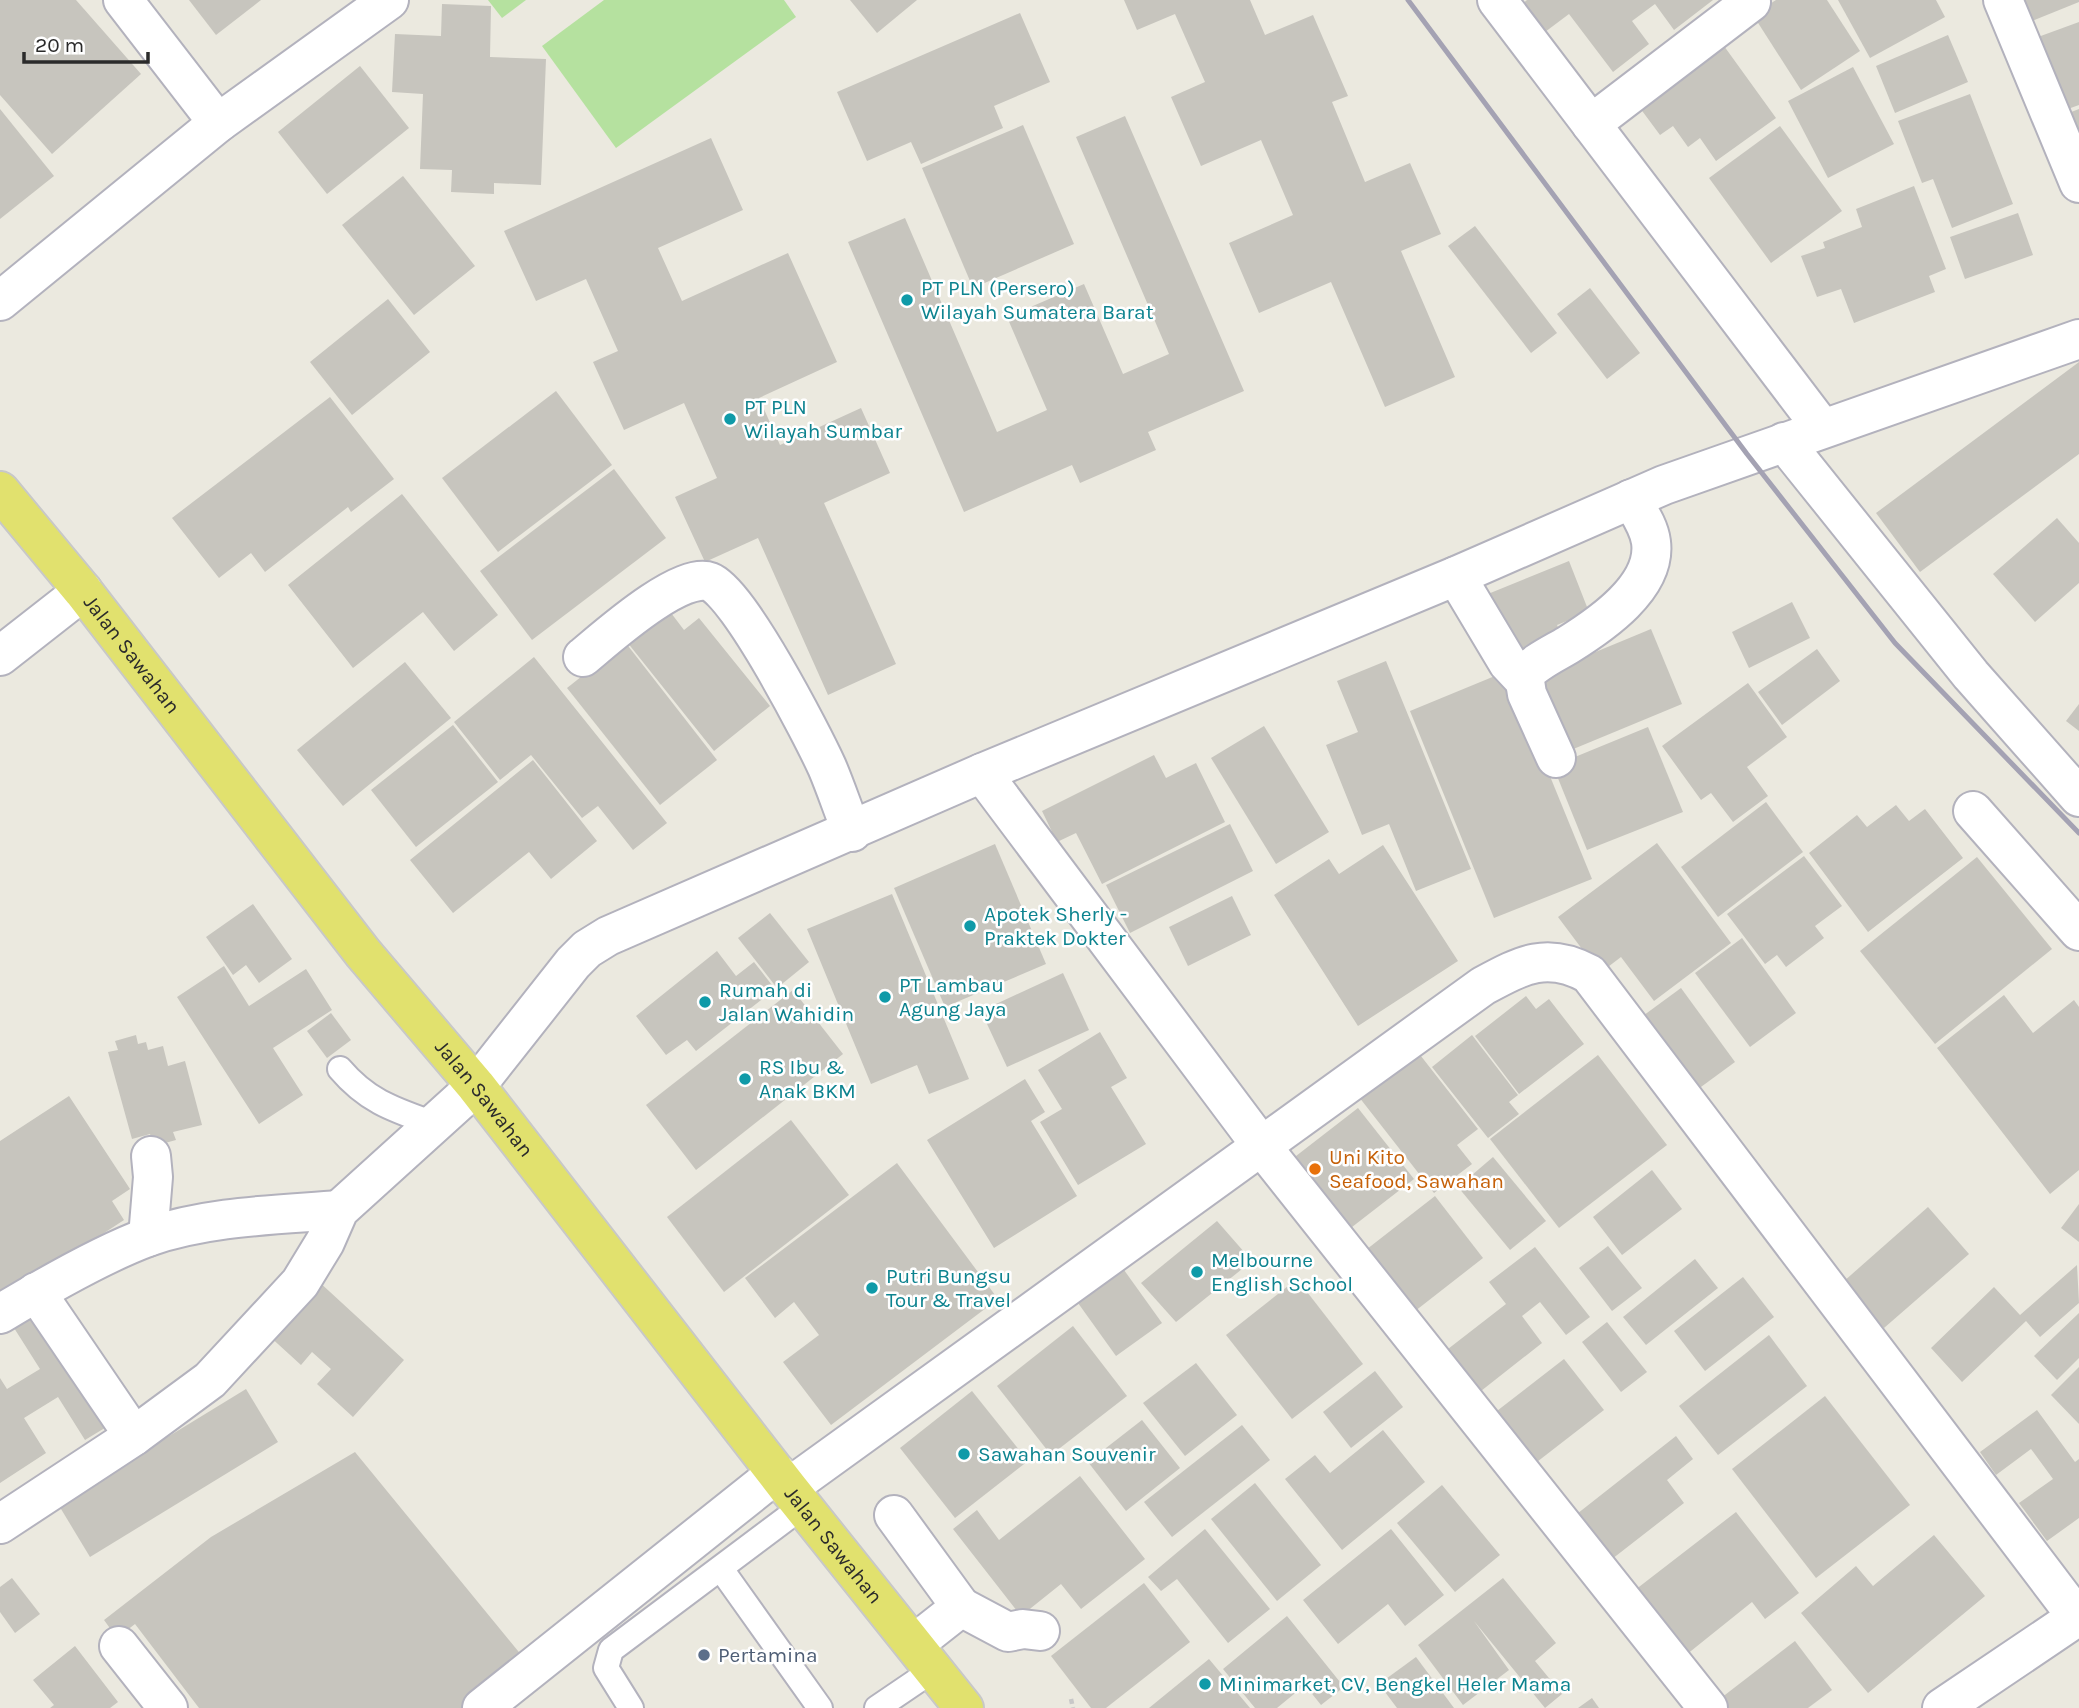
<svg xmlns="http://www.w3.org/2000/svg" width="2079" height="1708" font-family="Karla,sans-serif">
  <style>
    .pitch { fill: #b5e19f }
    .building { fill: #c7c5be }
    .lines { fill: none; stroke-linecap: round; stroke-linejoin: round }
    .service-casing { stroke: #b3b2bd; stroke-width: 28 }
    .minor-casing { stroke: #b3b2bd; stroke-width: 42 }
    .secondary-casing { stroke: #b3b2bd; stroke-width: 42 }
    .primary-casing { stroke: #c8c8c8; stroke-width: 42 }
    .path { stroke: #c8c8c8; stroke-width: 4.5; stroke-dasharray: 5 3.5; stroke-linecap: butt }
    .service { stroke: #fff; stroke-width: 24 }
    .minor { stroke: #fff; stroke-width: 38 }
    .secondary { stroke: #fff; stroke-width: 38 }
    .primary { stroke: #e1e16e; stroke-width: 38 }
    .rail { stroke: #a4a2b3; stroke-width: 5 }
    .culture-dot { fill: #0f9aa8; stroke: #fff; stroke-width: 2.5 }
    .food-dot { fill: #e8710a; stroke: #fff; stroke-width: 2.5 }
    .service-dot { fill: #5c6f8a; stroke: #fff; stroke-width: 2.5 }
    .labels { text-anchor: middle; stroke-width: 5; stroke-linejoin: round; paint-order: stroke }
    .culture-label { font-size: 21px; fill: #0d838f; stroke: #fff; text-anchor: start }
    .street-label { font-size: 21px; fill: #2b2b2b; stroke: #fff }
    .food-label { font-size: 21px; fill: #c56008; stroke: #fff; text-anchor: start }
    .service-label { font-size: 21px; fill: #4e5e75; stroke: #fff; text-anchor: start }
  </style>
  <rect width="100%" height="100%" fill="#ebe9df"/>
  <g class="pitch">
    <polygon points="488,0 526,0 502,18"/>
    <polygon points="604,0 784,0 796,17 616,148 542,46"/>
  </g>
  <g class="building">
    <polygon points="0,0 76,0 141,74 52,154 0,95"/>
    <polygon points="189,0 261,0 216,35"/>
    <polygon points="850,0 917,0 877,33"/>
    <polygon points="1124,0 1250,0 1265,35 1313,15 1348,96 1332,102 1365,182 1410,163 1441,234 1401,251 1455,377 1385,407 1331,282 1259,313 1229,243 1293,215 1261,140 1201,166 1171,97 1205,82 1175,14 1137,30"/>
    <polygon points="1527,0 1713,0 1674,30 1655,4 1632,21 1649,44 1613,72 1569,14 1545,32 1522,4"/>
    <polygon points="1776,0 1827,0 1860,51 1801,90 1753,15"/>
    <polygon points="1838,0 1936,0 1945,17 1870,58"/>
    <polygon points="2018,0 2079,0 2079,2 2027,23"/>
    <polygon points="442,4 491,6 490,57 546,59 541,185 494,183 494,194 451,192 452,170 420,169 423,94 392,92 395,34 441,36"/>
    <polygon points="1020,13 1050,82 994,106 1003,128 921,164 911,142 867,161 837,92"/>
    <polygon points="2079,22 2079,105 2065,110 2038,37"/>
    <polygon points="1948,35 1968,82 1895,113 1876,66"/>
    <polygon points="1724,46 1776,118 1716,161 1700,138 1688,147 1673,126 1660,135 1640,108"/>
    <polygon points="360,66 409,128 327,194 278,132"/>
    <polygon points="1853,67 1894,144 1828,178 1788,101"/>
    <polygon points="1970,94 2013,204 1952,228 1933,179 1922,183 1898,121"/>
    <polygon points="0,109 54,176 0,219"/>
    <polygon points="2079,109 2079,159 2061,116"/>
    <polygon points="1125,116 1244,391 1148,432 1156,450 1080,483 1072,465 964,512 848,242 905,218 997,432 1047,410 1007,317 1084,284 1123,374 1169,354 1076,137"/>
    <polygon points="1023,125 1074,244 973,288 922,168"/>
    <polygon points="1780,126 1842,211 1771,263 1709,178"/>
    <polygon points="711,138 743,210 658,248 682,301 788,253 837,362 759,398 780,445 861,408 890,473 824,503 896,664 828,695 758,538 705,562 675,497 717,478 684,403 624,430 593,362 618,351 586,279 536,301 504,231"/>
    <polygon points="403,176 475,266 414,315 342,225"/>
    <polygon points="1914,186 1946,269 1929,276 1935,292 1854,323 1841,289 1817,297 1801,256 1825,248 1823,242 1862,227 1856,209"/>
    <polygon points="2018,213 2033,255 1965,279 1950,237"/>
    <polygon points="1475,226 1557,333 1531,353 1448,246"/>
    <polygon points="1590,288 1640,353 1607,379 1557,314"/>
    <polygon points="388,299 430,352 352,415 310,362"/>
    <polygon points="2079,362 2079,454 1920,572 1876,513"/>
    <polygon points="556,391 612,465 498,552 442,478"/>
    <polygon points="330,397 394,479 351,512 348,507 265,572 251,553 219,578 172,518"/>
    <polygon points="614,469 666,538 532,640 480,571"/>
    <polygon points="402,494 498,615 454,651 423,612 353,668 288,585"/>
    <polygon points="2057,518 2079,543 2079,583 2035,622 1993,574"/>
    <polygon points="1569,561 1589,612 1557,625 1562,636 1509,659 1483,596"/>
    <polygon points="1792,602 1810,638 1749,668 1732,632"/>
    <polygon points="668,609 684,630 699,618 770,706 714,751 627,642"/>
    <polygon points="1651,629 1682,704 1571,750 1540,675"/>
    <polygon points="625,642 717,760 660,805 567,688"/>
    <polygon points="1817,649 1840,681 1782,725 1758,692"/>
    <polygon points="534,657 667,823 633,850 598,806 582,818 531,755 500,780 454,722"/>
    <polygon points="1386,661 1471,869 1416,891 1389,824 1362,835 1326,745 1358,732 1337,681"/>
    <polygon points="405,662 451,718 343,806 297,750"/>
    <polygon points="1507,671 1592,879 1494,918 1410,711"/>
    <polygon points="1748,683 1787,737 1747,767 1768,796 1733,822 1711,793 1701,800 1662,746"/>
    <polygon points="2079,704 2079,731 2066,721"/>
    <polygon points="453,725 498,782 416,847 371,790"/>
    <polygon points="1264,726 1329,832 1276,864 1211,758"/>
    <polygon points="1648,727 1683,812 1587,850 1553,766"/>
    <polygon points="1154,755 1166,778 1196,763 1225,822 1102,884 1076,833 1057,842 1042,811"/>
    <polygon points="533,760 597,841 551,879 529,852 453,913 410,860"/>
    <polygon points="1766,802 1803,852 1718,917 1681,867"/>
    <polygon points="1896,805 1909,821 1925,809 1963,858 1868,932 1809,853 1857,815 1867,827"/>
    <polygon points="1230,824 1253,871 1130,933 1106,885"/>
    <polygon points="1657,843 1731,943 1654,1001 1621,957 1600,973 1558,917"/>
    <polygon points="995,844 1046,964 945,1007 894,888"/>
    <polygon points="1383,845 1458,961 1358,1026 1274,895 1329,859 1339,874"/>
    <polygon points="1804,856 1842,906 1815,926 1824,938 1786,967 1777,955 1765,964 1727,914"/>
    <polygon points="1977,857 2052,949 1935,1044 1860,951"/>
    <polygon points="892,894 969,1079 929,1094 917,1065 871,1084 807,929"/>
    <polygon points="1232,896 1251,935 1188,966 1169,927"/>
    <polygon points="253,904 292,959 259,983 246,965 233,975 206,937"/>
    <polygon points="770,913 809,962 777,988 738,938"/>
    <polygon points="1742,938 1796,1013 1750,1047 1695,973"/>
    <polygon points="717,951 736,976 754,962 775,989 696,1051 687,1040 666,1055 636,1016"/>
    <polygon points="224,966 249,1006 306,969 332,1010 273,1048 303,1095 259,1124 177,997"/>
    <polygon points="1063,973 1089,1030 1007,1067 981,1011"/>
    <polygon points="1681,988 1735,1062 1690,1095 1636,1021"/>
    <polygon points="793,990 843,1054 696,1170 646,1105"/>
    <polygon points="2004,995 2033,1033 2074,1000 2079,1007 2079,1170 2050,1194 1937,1048"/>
    <polygon points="1526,996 1536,1009 1549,999 1584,1044 1519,1094 1475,1036"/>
    <polygon points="331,1013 351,1040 327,1058 307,1031"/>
    <polygon points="1100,1032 1127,1078 1111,1087 1146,1144 1078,1185 1040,1122 1062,1109 1038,1070"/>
    <polygon points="136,1035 138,1044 146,1042 148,1050 163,1046 168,1066 185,1061 202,1125 173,1132 176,1140 154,1146 150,1134 132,1139 108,1052 118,1050 115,1041"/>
    <polygon points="1472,1035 1518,1095 1509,1102 1519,1114 1488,1138 1432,1067"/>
    <polygon points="1417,1051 1478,1129 1457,1145 1472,1164 1434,1193 1359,1097"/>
    <polygon points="1598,1055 1667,1145 1559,1228 1490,1139"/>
    <polygon points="1025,1079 1045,1112 1031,1121 1077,1196 994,1248 927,1140"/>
    <polygon points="69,1096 130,1189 112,1201 124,1220 0,1301 0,1141"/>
    <polygon points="1358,1108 1414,1179 1343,1234 1287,1163"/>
    <polygon points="791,1120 849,1195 724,1292 667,1217"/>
    <polygon points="1493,1157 1546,1221 1510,1250 1458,1187"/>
    <polygon points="897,1163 998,1299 831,1425 783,1362 819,1335 794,1302 775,1318 745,1278"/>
    <polygon points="1652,1170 1682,1209 1622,1255 1593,1217"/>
    <polygon points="1435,1196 1483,1258 1410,1315 1362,1253"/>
    <polygon points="2079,1204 2079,1242 2061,1228"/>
    <polygon points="1928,1207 1969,1254 1884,1328 1843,1282"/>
    <polygon points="1217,1221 1252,1261 1176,1322 1141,1283"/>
    <polygon points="1608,1246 1642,1288 1612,1311 1579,1268"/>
    <polygon points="1535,1247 1590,1317 1566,1335 1540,1302 1522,1316 1542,1343 1481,1391 1448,1349 1506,1304 1489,1282"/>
    <polygon points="1695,1259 1718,1288 1646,1345 1623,1317"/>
    <polygon points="1119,1263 1162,1323 1116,1356 1073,1296"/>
    <polygon points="2077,1265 2079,1303 2040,1337 2026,1321 1962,1382 1931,1348 1994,1287 2020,1315"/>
    <polygon points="1743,1277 1774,1317 1705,1371 1674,1331"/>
    <polygon points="1297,1279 1363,1364 1292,1419 1226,1335"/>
    <polygon points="317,1280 404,1360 353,1417 317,1384 331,1369 312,1352 301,1365 267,1334"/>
    <polygon points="32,1305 108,1426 85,1440 58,1397 24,1418 46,1453 0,1483 0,1378 7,1389 40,1369 9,1320"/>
    <polygon points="2079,1313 2079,1358 2057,1380 2034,1356"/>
    <polygon points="1607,1322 1647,1372 1621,1392 1582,1342"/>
    <polygon points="1073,1326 1127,1396 1051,1455 997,1386"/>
    <polygon points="1769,1335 1807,1386 1718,1455 1679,1406"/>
    <polygon points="1564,1359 1604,1410 1533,1465 1493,1414"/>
    <polygon points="1196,1363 1237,1415 1185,1456 1143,1403"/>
    <polygon points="2079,1367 2079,1424 2051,1395"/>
    <polygon points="1375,1371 1403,1407 1351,1448 1323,1412"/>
    <polygon points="246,1389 278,1442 90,1557 58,1504"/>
    <polygon points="972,1391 1028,1461 955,1518 900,1448"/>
    <polygon points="1825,1396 1910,1505 1816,1578 1732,1469"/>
    <polygon points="2037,1410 2075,1462 2079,1459 2079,1518 2047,1541 2019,1503 2053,1479 2031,1449 1996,1475 1980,1452"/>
    <polygon points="1142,1420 1180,1468 1126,1511 1088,1462"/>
    <polygon points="1242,1425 1270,1460 1172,1537 1144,1502"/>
    <polygon points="1383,1430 1425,1482 1342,1550 1285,1479 1315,1455 1330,1473"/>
    <polygon points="1676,1436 1693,1459 1667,1480 1684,1503 1603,1566 1568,1521"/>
    <polygon points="355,1452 527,1662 470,1708 199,1708 135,1624 117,1638 104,1620 211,1537"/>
    <polygon points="1080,1476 1145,1559 1081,1609 1061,1584 1021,1616 953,1529 977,1510 999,1540"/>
    <polygon points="1255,1483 1321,1565 1277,1601 1211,1519"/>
    <polygon points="1442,1485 1500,1555 1455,1592 1397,1523"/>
    <polygon points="1736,1512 1799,1593 1765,1619 1752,1602 1686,1655 1635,1590"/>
    <polygon points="1205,1529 1270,1609 1228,1643 1177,1579 1161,1591 1148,1577"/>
    <polygon points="1391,1529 1444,1595 1405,1626 1388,1604 1338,1644 1303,1600"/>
    <polygon points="1934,1535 1985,1596 1868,1693 1801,1613 1856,1566 1873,1586"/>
    <polygon points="12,1578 40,1614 15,1633 0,1612 0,1587"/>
    <polygon points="1503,1578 1556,1643 1535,1661 1562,1694 1545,1708 1474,1621 1509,1670 1463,1705 1418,1645"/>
    <polygon points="1144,1583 1190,1642 1106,1708 1091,1708 1051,1656"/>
    <polygon points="1287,1616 1344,1687 1321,1705 1305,1685 1277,1708 1255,1708 1223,1669"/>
    <polygon points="1795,1641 1832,1690 1808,1708 1729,1708 1721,1698"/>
    <polygon points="75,1646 118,1702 110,1708 50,1708 54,1705 33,1680"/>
    <polygon points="1416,1657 1454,1708 1397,1708 1379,1684"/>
    <polygon points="1209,1659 1250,1708 1149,1708"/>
    <polygon points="1592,1698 1599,1708 1578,1708"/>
  </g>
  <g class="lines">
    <g class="service-casing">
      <g id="service">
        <path d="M340 1069C368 1102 395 1110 434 1124"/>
        <polyline points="721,1569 820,1708"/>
        <polyline points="631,1708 606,1668 611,1650 803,1506"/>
        <polyline points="877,1708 933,1670"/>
      </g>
    </g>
    <g class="minor-casing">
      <g id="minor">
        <polyline points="123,0 218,123"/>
        <polyline points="1497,0 1822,428"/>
        <polyline points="2003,0 2079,183"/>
        <polyline points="1591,124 1751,2"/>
        <polyline points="0,301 218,123 389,0"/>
        <polyline points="1784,442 1971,675 2079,797"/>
        <polyline points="1456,576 1508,663 1523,679"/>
        <polyline points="0,656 83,591"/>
        <path d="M583 657C605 639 680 571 710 582 739 593 812 734 827 767 836 788 843 810 852 832"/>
        <path d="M1556 758 1527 694 1524 675C1535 662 1553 654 1568 645 1600 625 1657 587 1651 542 1649 526 1639 513 1631 499"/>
        <polyline points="982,773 1263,1148 1708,1708"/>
        <polyline points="1973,811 2079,931"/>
        <polyline points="148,1237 153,1177 151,1156"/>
        <polyline points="36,1292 134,1436"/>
        <path d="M0 1314C43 1288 102 1254 148 1237 208 1216 276 1215 339 1210"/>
        <path d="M788 1488 1483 986C1522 965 1547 951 1589 974L2077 1617 1942 1708"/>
        <polyline points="894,1515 961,1607"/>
        <polyline points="0,1524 134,1436 210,1380 300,1283 325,1242 339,1210 476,1086"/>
        <polyline points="914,1644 961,1607 1008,1632 1023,1629 1040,1631"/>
        <polyline points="119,1646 168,1708"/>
        <polyline points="482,1708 777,1473"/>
      </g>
    </g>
    <g class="secondary-casing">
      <polyline id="secondary" points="476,1086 573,963 587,949 608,936 982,773 1456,576 1664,485 2079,339"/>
    </g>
    <g class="primary-casing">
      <g id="primary">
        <path id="s1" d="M0 491 83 591 363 953 476 1086 788 1488 964 1708"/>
      </g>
    </g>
    <polyline class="path" points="1071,1699 1073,1708"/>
    <use href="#service" class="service"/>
    <use href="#minor" class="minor"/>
    <use href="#secondary" class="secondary"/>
    <use href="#primary" class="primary"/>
    <polyline class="rail" points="1408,0 1747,454 1895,643 2079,833"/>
  </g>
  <g class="culture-dot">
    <circle cx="907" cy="300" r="7"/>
    <circle cx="730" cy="419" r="7"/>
    <circle cx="970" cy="926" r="7"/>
    <circle cx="885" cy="997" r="7"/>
    <circle cx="705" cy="1002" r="7"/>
    <circle cx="745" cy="1079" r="7"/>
    <circle cx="1197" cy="1272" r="7"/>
    <circle cx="872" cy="1288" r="7"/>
    <circle cx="964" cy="1454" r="7"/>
    <circle cx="1205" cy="1684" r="7"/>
  </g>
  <circle class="food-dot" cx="1315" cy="1169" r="7"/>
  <circle class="service-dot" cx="704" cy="1655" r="7"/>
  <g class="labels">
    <g class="culture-label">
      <text x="921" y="295">PT PLN (Persero)<tspan x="921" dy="24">Wilayah Sumatera Barat</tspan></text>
      <text x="744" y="414">PT PLN<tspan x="744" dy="24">Wilayah Sumbar</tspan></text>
      <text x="984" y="921">Apotek Sherly -<tspan x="984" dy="24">Praktek Dokter</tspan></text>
      <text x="899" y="992">PT Lambau<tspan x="899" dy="24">Agung Jaya</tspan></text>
      <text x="719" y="997">Rumah di<tspan x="719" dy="24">Jalan Wahidin</tspan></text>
      <text x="759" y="1074">RS Ibu &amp;<tspan x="759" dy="24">Anak BKM</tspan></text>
      <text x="1211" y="1267">Melbourne<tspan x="1211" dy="24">English School</tspan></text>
      <text x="886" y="1283">Putri Bungsu<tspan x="886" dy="24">Tour &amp; Travel</tspan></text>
      <text x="978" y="1461">Sawahan Souvenir</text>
      <text x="1219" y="1691">Minimarket, CV, Bengkel Heler Mama</text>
    </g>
    <g class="street-label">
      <text dy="7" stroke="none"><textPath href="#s1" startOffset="210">Jalan Sawahan</textPath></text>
      <text dy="7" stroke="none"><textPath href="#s1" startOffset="777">Jalan Sawahan</textPath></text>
      <text dy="7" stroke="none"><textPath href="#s1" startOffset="1344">Jalan Sawahan</textPath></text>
    </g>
    <g class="food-label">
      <text x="1329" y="1164">Uni Kito<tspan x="1329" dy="24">Seafood, Sawahan</tspan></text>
    </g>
    <g class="service-label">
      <text x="718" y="1662">Pertamina</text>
    </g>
  </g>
  <path d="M24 52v10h124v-10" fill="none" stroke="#2b2b2b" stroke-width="3.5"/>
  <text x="35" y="52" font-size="21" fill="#2b2b2b" stroke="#ffffff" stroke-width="5" paint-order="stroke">20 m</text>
</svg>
